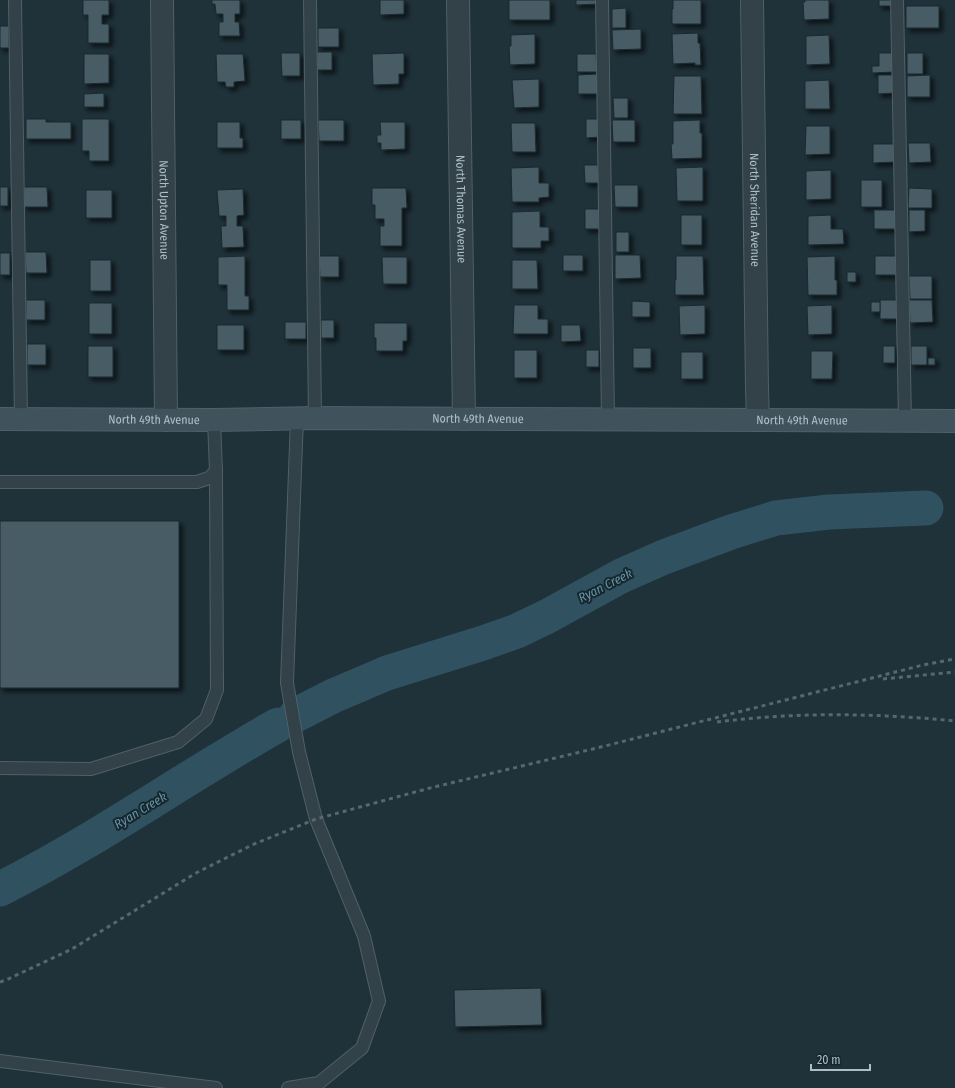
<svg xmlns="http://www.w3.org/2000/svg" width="955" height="1088" font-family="'Fira Sans Condensed',sans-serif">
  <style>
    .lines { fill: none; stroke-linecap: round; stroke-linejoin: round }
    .river { stroke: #2f5160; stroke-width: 35 }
    .building { fill: #475c65; stroke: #1a2930; filter: url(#shadow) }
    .lane-casing { stroke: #506067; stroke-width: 14 }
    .street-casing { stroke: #506067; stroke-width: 24 }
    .secondary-casing { stroke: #506067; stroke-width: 24 }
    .lane { stroke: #334249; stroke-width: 12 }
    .street { stroke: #334249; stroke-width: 22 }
    .secondary { stroke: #40535d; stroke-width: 22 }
    .rail { stroke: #546871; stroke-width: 3; stroke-dasharray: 4 4; stroke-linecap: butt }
    .labels { text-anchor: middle; stroke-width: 4; stroke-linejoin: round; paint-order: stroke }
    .street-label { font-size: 12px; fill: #adbec6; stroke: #18272e }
    .water-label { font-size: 13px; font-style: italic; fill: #6394a8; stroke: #18272e }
  </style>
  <defs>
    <filter id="shadow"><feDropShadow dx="3.5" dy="3.5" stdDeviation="2" flood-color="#0009"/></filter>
  </defs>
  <rect width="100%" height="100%" fill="#1f3139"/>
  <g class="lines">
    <g class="river">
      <polyline points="296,715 333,696 387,673 483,643 517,631 548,616 621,576 664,557 731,532 776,518 829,512 926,508"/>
      <path d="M0 889C96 841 184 778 278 725"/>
    </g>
  </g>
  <g class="building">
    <polygon points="83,0 109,0 109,15 102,15 102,24 109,24 109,43 88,43 88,15 83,15"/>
    <polygon points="212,0 240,0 240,14 235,14 235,22 239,22 240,36 219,36 219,22 223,22 223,14 216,14 215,4 212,4"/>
    <polygon points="380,0 404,0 404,14 380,15"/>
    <rect x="509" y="0" width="41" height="20"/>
    <polygon points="576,0 597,0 597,4 576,5"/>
    <polygon points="673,0 701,0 701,24 672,24 672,9 673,9"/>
    <polygon points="805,0 829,0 829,19 804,20 803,2 805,2"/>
    <rect x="879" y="0" width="14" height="6"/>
    <rect x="906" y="6" width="33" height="22"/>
    <polygon points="626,8 626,28 612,28 612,9"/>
    <rect x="0" y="26" width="9" height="22"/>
    <rect x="318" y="28" width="21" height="19"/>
    <polygon points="641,29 641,49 613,50 612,30"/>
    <polygon points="698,33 698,43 700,43 701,65 695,65 695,63 673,64 672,34"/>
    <polygon points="535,34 535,64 510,65 509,46 511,46 511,35"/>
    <polygon points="829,35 830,64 806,65 806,36"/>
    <rect x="317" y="52" width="15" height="18"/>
    <polygon points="281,53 300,53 300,76 282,76"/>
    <polygon points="404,53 404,74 399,74 399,84 373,85 372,54"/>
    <polygon points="879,53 893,53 894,72 872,73 872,66 879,66"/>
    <rect x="907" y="53" width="16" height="21"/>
    <polygon points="84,54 109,54 109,83 84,84"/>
    <polygon points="216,54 243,54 245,81 234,82 234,87 226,87 225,82 217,82"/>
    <polygon points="577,54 596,54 597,72 577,72"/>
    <polygon points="597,74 598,94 578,94 578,75"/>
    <polygon points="878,75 893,75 894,93 878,94"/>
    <polygon points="930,75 930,97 907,97 907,76"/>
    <polygon points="674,76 701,76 702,114 673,114"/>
    <polygon points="539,79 539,107 514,108 512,80"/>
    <polygon points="829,80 830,109 805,109 805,81"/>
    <polygon points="104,93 104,107 84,107 84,94"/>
    <polygon points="613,98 628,98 628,118 614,118"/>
    <polygon points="26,119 46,119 46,122 71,122 71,139 26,139"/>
    <polygon points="82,119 109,119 109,161 89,161 89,151 82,151"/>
    <polygon points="586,119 599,119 599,137 586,138"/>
    <rect x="281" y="120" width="20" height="19"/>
    <polygon points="318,120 344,120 344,141 319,141"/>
    <polygon points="612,120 635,120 635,142 613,142"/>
    <polygon points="700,120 700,133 702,133 702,158 672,159 671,144 673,144 673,121"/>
    <polygon points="217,122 240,122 240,138 243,138 243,148 217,148"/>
    <polygon points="380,122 405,122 405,149 381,150 381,143 377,143 377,135 381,135"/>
    <polygon points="511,123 535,123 536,152 512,152"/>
    <polygon points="806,126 830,126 830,154 805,155"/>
    <polygon points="908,143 930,143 931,162 909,163"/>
    <polygon points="873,144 895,144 895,162 873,163"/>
    <polygon points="584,165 598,165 599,183 585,183"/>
    <polygon points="539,167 539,183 549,183 549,197 539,198 539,202 512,202 511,168"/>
    <polygon points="703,167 703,201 677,201 676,168"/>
    <polygon points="831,170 831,199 806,200 806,171"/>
    <rect x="861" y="180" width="21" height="27"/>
    <polygon points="614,185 638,185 638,207 615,207"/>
    <rect x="0" y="187" width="8" height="19"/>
    <polygon points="24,187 47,187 48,207 24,207"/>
    <polygon points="372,188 406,188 407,208 402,208 402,246 380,246 380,226 384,226 384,219 375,219 375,205 372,205"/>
    <polygon points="909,188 932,189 932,208 908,208"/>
    <polygon points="243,189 244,215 237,216 237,226 243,226 244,247 222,248 221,226 226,226 226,216 219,216 217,190"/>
    <rect x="86" y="190" width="26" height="28"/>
    <rect x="585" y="209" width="14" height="20"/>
    <rect x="874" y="210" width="22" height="19"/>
    <polygon points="909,210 925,210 925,231 909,232"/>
    <polygon points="540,211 540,227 549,227 549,241 541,241 541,248 512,248 512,212"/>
    <rect x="681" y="215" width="21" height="30"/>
    <polygon points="831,215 831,229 843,229 844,244 808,245 808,216"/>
    <rect x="616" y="232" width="13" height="20"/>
    <polygon points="25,252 46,252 47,273 26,273"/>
    <rect x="0" y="253" width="10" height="22"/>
    <rect x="563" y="255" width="20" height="16"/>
    <polygon points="615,255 640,255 641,278 615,279"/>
    <polygon points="245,256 245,296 249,296 249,310 227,310 227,285 218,285 218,257"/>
    <polygon points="319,256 339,256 339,277 320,277"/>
    <polygon points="676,256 703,256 704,295 675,295 675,280 676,280"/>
    <polygon points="835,256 835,280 837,280 837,295 808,295 807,257"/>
    <rect x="875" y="256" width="21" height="19"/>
    <polygon points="382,257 407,257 407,284 383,284"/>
    <rect x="90" y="260" width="21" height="31"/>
    <polygon points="512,260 537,260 538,289 512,289"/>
    <rect x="847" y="272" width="9" height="10"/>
    <polygon points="909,276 932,276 932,299 910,299"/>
    <rect x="26" y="300" width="19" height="20"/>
    <rect x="880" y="300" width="17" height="19"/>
    <polygon points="909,300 932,300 933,322 910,323"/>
    <polygon points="632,301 650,302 650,317 632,317"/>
    <rect x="871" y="302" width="9" height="10"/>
    <rect x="89" y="303" width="23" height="31"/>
    <polygon points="514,305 538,305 538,319 548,319 548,334 513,334"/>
    <polygon points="705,305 705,334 680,335 679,306"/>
    <polygon points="832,305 832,334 808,335 807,306"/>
    <rect x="321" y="320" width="13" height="18"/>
    <rect x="285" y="322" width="21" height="17"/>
    <polygon points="374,323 407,323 407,341 403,341 403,351 376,351 376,338 374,338"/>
    <rect x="217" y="325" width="27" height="25"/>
    <polygon points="561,325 580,325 581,341 561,342"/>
    <rect x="27" y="344" width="19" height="21"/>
    <rect x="88" y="346" width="25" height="31"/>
    <rect x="883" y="346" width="12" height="17"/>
    <rect x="911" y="346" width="16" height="19"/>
    <rect x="633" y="348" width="18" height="20"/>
    <rect x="514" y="350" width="23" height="28"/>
    <rect x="586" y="350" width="13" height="17"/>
    <polygon points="811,351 833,351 832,379 811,379"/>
    <rect x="681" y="352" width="22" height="27"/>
    <rect x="928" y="358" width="7" height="7"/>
    <rect x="0" y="521" width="179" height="167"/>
    <polygon points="541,988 542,1025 455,1027 454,990"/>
  </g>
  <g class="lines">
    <g class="lane-casing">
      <g id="lane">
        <polyline points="15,0 21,419"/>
        <polyline points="310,0 315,418"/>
        <polyline points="602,0 608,420"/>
        <polyline points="897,0 905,421"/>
        <polyline points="0,482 197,482 209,478 216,471"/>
        <polyline points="0,768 91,769 178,742 206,719 217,690 216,471 214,420"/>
        <polyline points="0,1061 216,1088"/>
        <polyline points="288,1088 319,1083 362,1048 379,1001 364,936 316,819 299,752 287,683 297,418"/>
      </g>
    </g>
    <g class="street-casing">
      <g id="street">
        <path id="s1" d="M162 0 166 420"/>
        <path id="s2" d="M458 0 464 419"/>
        <path id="s3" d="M752 0 757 389 758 420"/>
      </g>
    </g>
    <g class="secondary-casing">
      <g id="secondary">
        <path id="s4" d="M0 419 214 420 315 418 955 421"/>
      </g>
    </g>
    <use href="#lane" class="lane"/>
    <use href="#street" class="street"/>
    <use href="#secondary" class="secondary"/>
    <g class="rail">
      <polyline points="883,679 955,672"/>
      <path d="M717 722C796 712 876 713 955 721"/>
      <polyline points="0,982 6,980 72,949 196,873 252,845 316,819 430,788 597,748 923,665 955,659"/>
    </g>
  </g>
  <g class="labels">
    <g class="street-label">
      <text dy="4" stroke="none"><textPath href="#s2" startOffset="209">North Thomas Avenue</textPath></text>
      <text dy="4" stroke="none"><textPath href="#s1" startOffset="210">North Upton Avenue</textPath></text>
      <text dy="4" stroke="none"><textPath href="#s3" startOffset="210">North Sheridan Avenue</textPath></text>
      <text dy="4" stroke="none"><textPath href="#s4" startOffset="478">North 49th Avenue</textPath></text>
      <text dy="4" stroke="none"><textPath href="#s4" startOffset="154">North 49th Avenue</textPath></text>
      <text dy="4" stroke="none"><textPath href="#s4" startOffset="802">North 49th Avenue</textPath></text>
    </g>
    <g class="water-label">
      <text transform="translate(605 585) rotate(-27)" y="5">Ryan Creek</text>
      <text transform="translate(140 810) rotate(-31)" y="5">Ryan Creek</text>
    </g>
  </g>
  <path d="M811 1064v6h59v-6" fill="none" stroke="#adbec6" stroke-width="2"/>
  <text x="817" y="1064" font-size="12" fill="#adbec6" stroke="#18272e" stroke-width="3" paint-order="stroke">20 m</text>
</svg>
